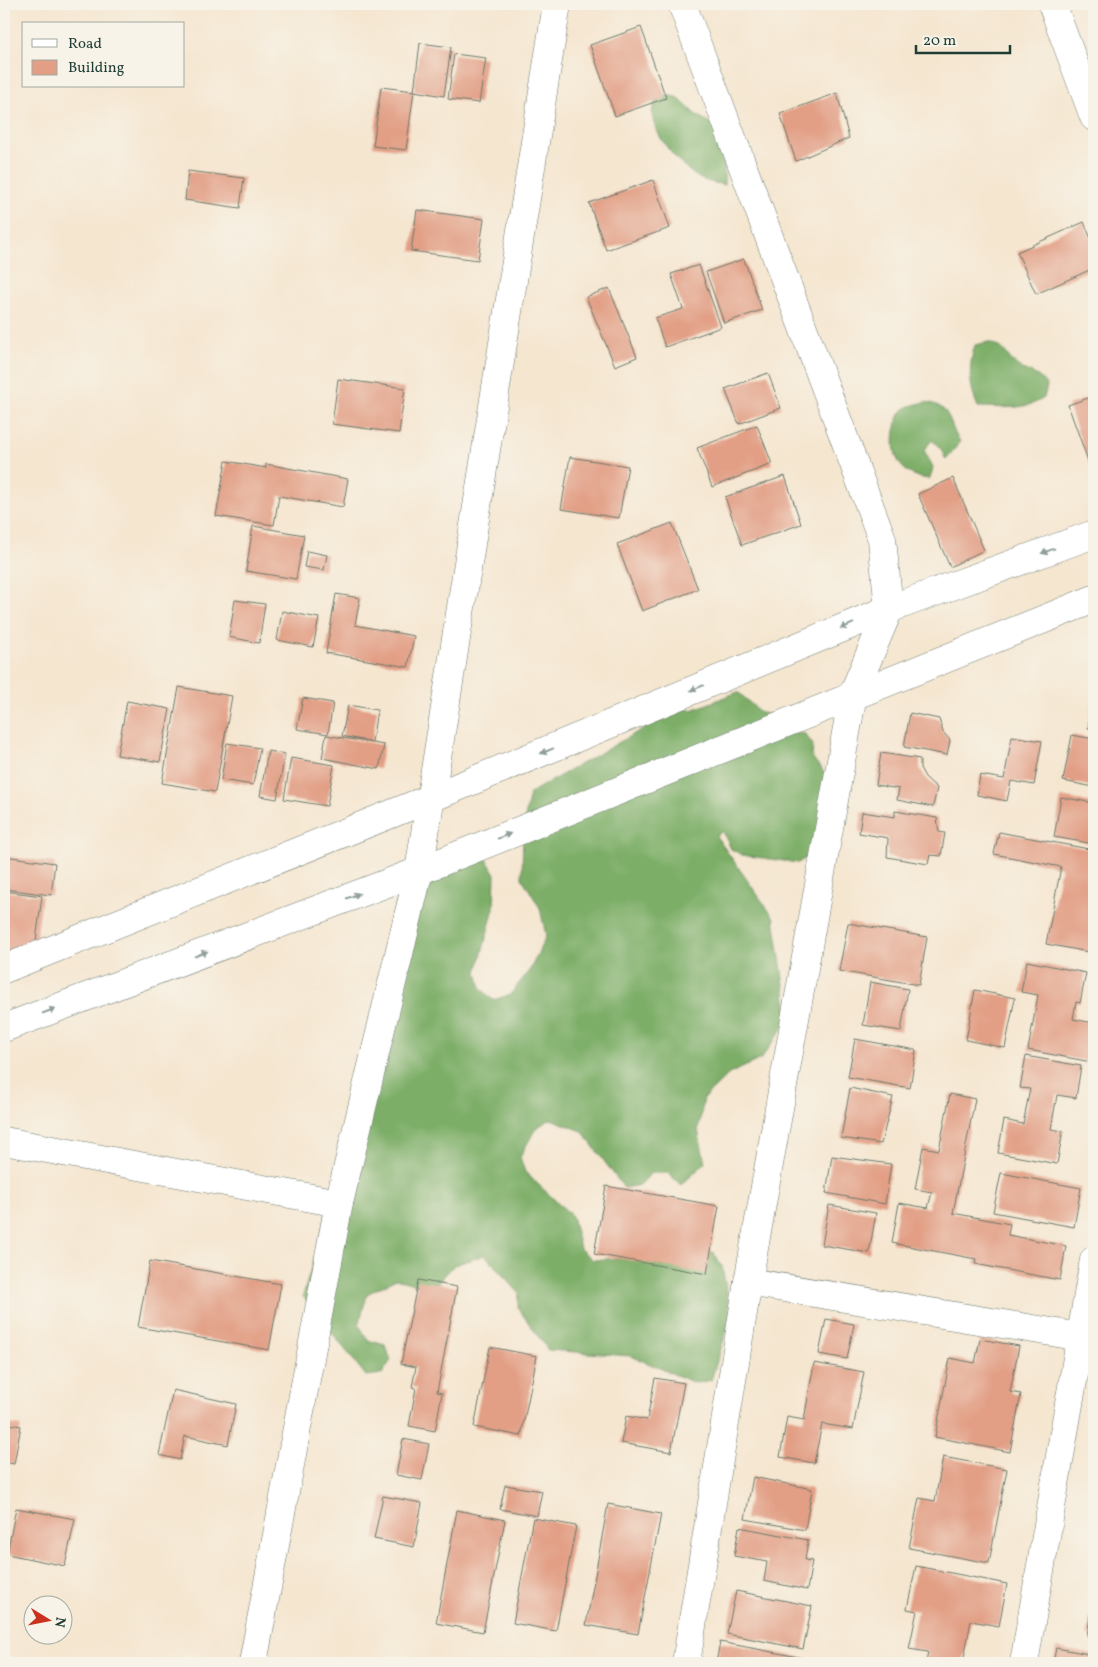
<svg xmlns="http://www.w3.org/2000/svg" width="1098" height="1667" font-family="Vollkorn,serif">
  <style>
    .forest { fill: #7dae68; stroke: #4e764e }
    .building { fill: #e29f85 }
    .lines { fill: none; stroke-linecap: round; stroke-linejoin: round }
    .street-casing { stroke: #6a786b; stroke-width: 29 }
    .street { stroke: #fff; stroke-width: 28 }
    .oneway { fill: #8f9e9a }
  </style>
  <rect width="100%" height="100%" fill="#f7f3e8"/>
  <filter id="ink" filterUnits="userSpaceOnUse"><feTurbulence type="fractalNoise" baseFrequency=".02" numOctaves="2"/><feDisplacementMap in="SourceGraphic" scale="10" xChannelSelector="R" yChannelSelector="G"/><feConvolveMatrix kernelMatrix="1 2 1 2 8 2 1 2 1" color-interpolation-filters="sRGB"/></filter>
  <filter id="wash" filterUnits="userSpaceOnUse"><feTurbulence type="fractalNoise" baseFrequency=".0096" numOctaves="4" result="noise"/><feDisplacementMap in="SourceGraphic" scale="20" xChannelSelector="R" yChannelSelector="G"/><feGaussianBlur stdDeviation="1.12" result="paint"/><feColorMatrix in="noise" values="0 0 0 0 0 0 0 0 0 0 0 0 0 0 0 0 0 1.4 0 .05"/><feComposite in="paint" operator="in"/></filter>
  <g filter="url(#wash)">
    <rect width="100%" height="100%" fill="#f5e6d0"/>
    <g class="forest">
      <path d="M664 95 677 97 695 114 717 127 725 152 724 185C717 183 708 182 701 179 682 169 642 126 655 103 657 100 661 97 664 95Z"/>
      <path d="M988 342C1009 348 1004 356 1018 366 1031 375 1037 371 1047 386L1044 398C1025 411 1000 407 978 407 969 386 968 367 975 345Z"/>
      <path d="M926 402C954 407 947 423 960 442L946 460 941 449 932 440 924 450 933 467 930 479C901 477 891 457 895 431 897 424 898 414 904 409 910 405 918 404 926 402Z"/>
      <polygon points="738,692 761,713 773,715 793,732 805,734 813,745 812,757 830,780 818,850 798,863 742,855 731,849 723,831 716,836 774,918 789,1019 761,1059 729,1074 704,1098 698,1130 705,1163 681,1185 668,1173 651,1173 640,1185 624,1188 582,1131 551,1119 536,1128 520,1157 525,1172 572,1216 580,1249 593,1260 713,1252 722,1266 731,1317 711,1380 695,1383 631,1356 548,1350 518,1308 519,1293 485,1255 454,1265 432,1289 396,1279 367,1294 359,1325 368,1340 385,1345 391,1360 382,1374 366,1376 303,1296 342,1162 403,872 486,858 495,874 494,908 477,972 481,988 493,1000 510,995 531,968 546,936 540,908 522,878 523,827 530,793 646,727 648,720 671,706 692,710"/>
    </g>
    <g id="blocks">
      <g class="building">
        <polygon points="641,27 666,98 615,116 590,45"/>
        <polygon points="420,43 451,47 444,96 414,91"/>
        <polygon points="454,54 486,58 479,103 448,99"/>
        <polygon points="381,87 414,91 406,150 373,146"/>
        <polygon points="837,93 849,138 796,161 780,114"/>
        <polygon points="188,171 244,178 240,208 185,200"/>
        <polygon points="653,180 670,228 606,250 589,203"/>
        <polygon points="417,210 484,219 478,260 411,251"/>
        <polygon points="1084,222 1094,246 1094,268 1036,294 1017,252"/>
        <polygon points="744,259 762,310 724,323 706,272"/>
        <polygon points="699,265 721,327 665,347 655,318 683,309 671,274"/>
        <polygon points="609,288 637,357 615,366 586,297"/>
        <polygon points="768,373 781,408 739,424 725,389"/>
        <polygon points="338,379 405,388 399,433 332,424"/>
        <polygon points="1094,396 1094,468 1091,469 1068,405"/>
        <polygon points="757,425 772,464 712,487 697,448"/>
        <polygon points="570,457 628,466 619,518 561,509"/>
        <polygon points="226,461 266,468 266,464 348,479 343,507 279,496 274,525 216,516"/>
        <polygon points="785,476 801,524 742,545 725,497"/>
        <polygon points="953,478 984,550 950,567 918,494"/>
        <polygon points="672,523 698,589 642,611 617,544"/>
        <polygon points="253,526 304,535 296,579 246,571"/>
        <polygon points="307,551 327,555 324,570 304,567"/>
        <polygon points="336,594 360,598 355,625 414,636 408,667 326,653"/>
        <polygon points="235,600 265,604 259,643 229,637"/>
        <polygon points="282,611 319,618 313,647 277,640"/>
        <polygon points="179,687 232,696 215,792 162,783"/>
        <polygon points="1093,696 1094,696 1094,729 1088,728"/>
        <polygon points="303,698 333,703 328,734 297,729"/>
        <polygon points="127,701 170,709 160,762 117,755"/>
        <polygon points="348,705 377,710 372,742 342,736"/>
        <polygon points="910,713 939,719 943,732 950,740 947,755 904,747"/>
        <polygon points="326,735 384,745 379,769 322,758"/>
        <polygon points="1072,735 1094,739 1094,787 1063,781"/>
        <polygon points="1012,736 1042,741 1034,785 1011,781 1007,801 977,795 980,775 1004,779"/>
        <polygon points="227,743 260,748 253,785 221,780"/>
        <polygon points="268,751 285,754 277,799 260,796"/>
        <polygon points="881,753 920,759 920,768 925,777 937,788 933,807 897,800 899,789 876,785"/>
        <polygon points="291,758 334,765 327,806 284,799"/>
        <polygon points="1061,797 1094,803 1094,844 1054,837"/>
        <polygon points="895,811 937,818 939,832 945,833 941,856 930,855 928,864 887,857 888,838 859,833 862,812 895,817"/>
        <polygon points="999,832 1094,850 1094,953 1046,944 1061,867 994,854"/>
        <polygon points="4,856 55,863 51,895 4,889"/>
        <polygon points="4,891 42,896 34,956 4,952"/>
        <polygon points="848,923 927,937 919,985 839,971"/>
        <polygon points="1027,961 1086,973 1080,1003 1076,1002 1073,1019 1094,1023 1094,1044 1091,1062 1028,1050 1038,995 1021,992"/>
        <polygon points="870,982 908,989 901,1031 863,1025"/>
        <polygon points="975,990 1015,998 1005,1048 966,1040"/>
        <polygon points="855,1039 916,1050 910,1088 848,1077"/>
        <polygon points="1026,1056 1081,1066 1076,1098 1057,1095 1051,1129 1063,1131 1057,1164 998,1153 1004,1120 1023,1124 1030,1089 1020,1088"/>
        <polygon points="850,1088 893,1097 881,1144 841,1138"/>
        <polygon points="950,1094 975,1099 953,1213 1010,1224 1008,1235 1066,1246 1060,1280 975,1264 976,1259 892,1243 899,1203 928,1208 932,1192 915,1189 923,1147 939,1150"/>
        <polygon points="832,1156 891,1164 885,1204 826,1193"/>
        <polygon points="1001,1173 1081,1188 1074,1227 993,1212"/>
        <polygon points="606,1186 719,1206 707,1274 594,1254"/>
        <polygon points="829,1205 876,1213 869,1253 822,1245"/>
        <polygon points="150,1261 281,1284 269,1350 138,1327"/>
        <polygon points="418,1280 457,1287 437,1392 442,1393 435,1431 409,1426 416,1388 412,1387 416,1367 401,1364"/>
        <polygon points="826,1319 854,1324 847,1359 819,1354"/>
        <polygon points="980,1339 1019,1346 1010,1392 1021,1394 1010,1452 935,1437 950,1358 975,1363"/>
        <polygon points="490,1347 537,1356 521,1436 474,1427"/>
        <polygon points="814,1363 864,1372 853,1429 822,1424 814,1463 780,1457 787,1417 804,1420"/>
        <polygon points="655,1378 684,1383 671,1452 621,1443 626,1416 647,1420"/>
        <polygon points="173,1390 236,1404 228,1445 185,1436 180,1460 159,1455"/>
        <polygon points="4,1423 21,1426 14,1464 4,1462"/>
        <polygon points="403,1439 429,1444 422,1480 396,1475"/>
        <polygon points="943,1457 1007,1469 989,1563 909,1548 919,1498 935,1501"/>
        <polygon points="753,1477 812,1489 805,1530 745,1519"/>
        <polygon points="505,1485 542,1491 537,1516 500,1509"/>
        <polygon points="383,1496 422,1503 414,1547 374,1539"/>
        <polygon points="608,1504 661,1514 638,1634 586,1625"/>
        <polygon points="16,1508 75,1519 65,1566 7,1554"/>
        <polygon points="457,1510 505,1520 483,1632 436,1623"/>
        <polygon points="533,1518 576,1526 556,1631 513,1623"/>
        <polygon points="739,1527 808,1540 805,1560 812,1561 807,1590 764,1581 767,1562 734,1556"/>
        <polygon points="916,1566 1007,1584 999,1626 971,1621 963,1663 926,1663 928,1652 909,1649 917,1611 907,1609"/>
        <polygon points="736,1591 812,1606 803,1649 727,1634"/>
        <polygon points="1093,1598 1094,1598 1094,1637 1087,1636"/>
        <polygon points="720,1642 809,1659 808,1663 716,1663"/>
        <polygon points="1056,1648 1094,1655 1094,1663 1053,1663"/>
      </g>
    </g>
  </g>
  <g filter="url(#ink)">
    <use href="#blocks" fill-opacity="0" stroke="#6a786b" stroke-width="1"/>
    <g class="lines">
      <g class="street-casing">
        <g id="street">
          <polyline points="682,4 882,539 889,609 853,694 748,1282 686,1663"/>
          <polyline points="1052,4 1094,117"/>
          <polyline points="4,969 431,798 889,609 1094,534"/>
          <polyline points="4,1028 419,871 1094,599"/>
          <polyline points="4,1141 339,1203"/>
          <polyline points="748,1282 1094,1339"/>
          <polyline points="253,1663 339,1203 419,871 557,4"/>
          <polyline points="1024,1663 1094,1260"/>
        </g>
      </g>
      <use href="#street" class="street"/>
    </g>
    <defs><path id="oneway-solid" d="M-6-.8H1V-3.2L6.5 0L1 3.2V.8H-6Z" transform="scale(1.25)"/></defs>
    <g class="oneway">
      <use href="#oneway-solid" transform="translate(1048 551) rotate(160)"/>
      <use href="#oneway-solid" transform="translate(847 626) rotate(158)"/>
      <use href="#oneway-solid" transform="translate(697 688) rotate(158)"/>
      <use href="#oneway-solid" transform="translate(547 751) rotate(158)"/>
      <use href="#oneway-solid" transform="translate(504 836) rotate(-22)"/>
      <use href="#oneway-solid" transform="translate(353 896) rotate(-21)"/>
      <use href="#oneway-solid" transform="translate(201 954) rotate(-21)"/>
      <use href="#oneway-solid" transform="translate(49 1011) rotate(-21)"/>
    </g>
  </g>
  <rect width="1098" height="1667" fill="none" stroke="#f7f3e8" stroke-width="20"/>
  <rect x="22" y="22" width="162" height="65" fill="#f7f3e8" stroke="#a1aaa0"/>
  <rect x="32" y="39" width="25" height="8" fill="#ffffff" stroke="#a1aaa0"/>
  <text x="68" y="48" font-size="15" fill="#1f3d34">Road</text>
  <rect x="32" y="60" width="25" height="15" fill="#e29f85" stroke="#a1aaa0"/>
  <text x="68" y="72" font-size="15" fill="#1f3d34">Building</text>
  <g transform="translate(48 1620) rotate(100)"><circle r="24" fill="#f7f3e8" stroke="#a1aaa0"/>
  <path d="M0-4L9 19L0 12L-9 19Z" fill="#c8321e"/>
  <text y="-8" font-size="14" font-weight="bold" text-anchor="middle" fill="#1f3d34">N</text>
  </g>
  <path d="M916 45v8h94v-8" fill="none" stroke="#1f3d34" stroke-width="2.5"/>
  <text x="923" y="45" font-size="15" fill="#1f3d34" stroke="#f7f3e8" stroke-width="4" paint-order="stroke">20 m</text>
</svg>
